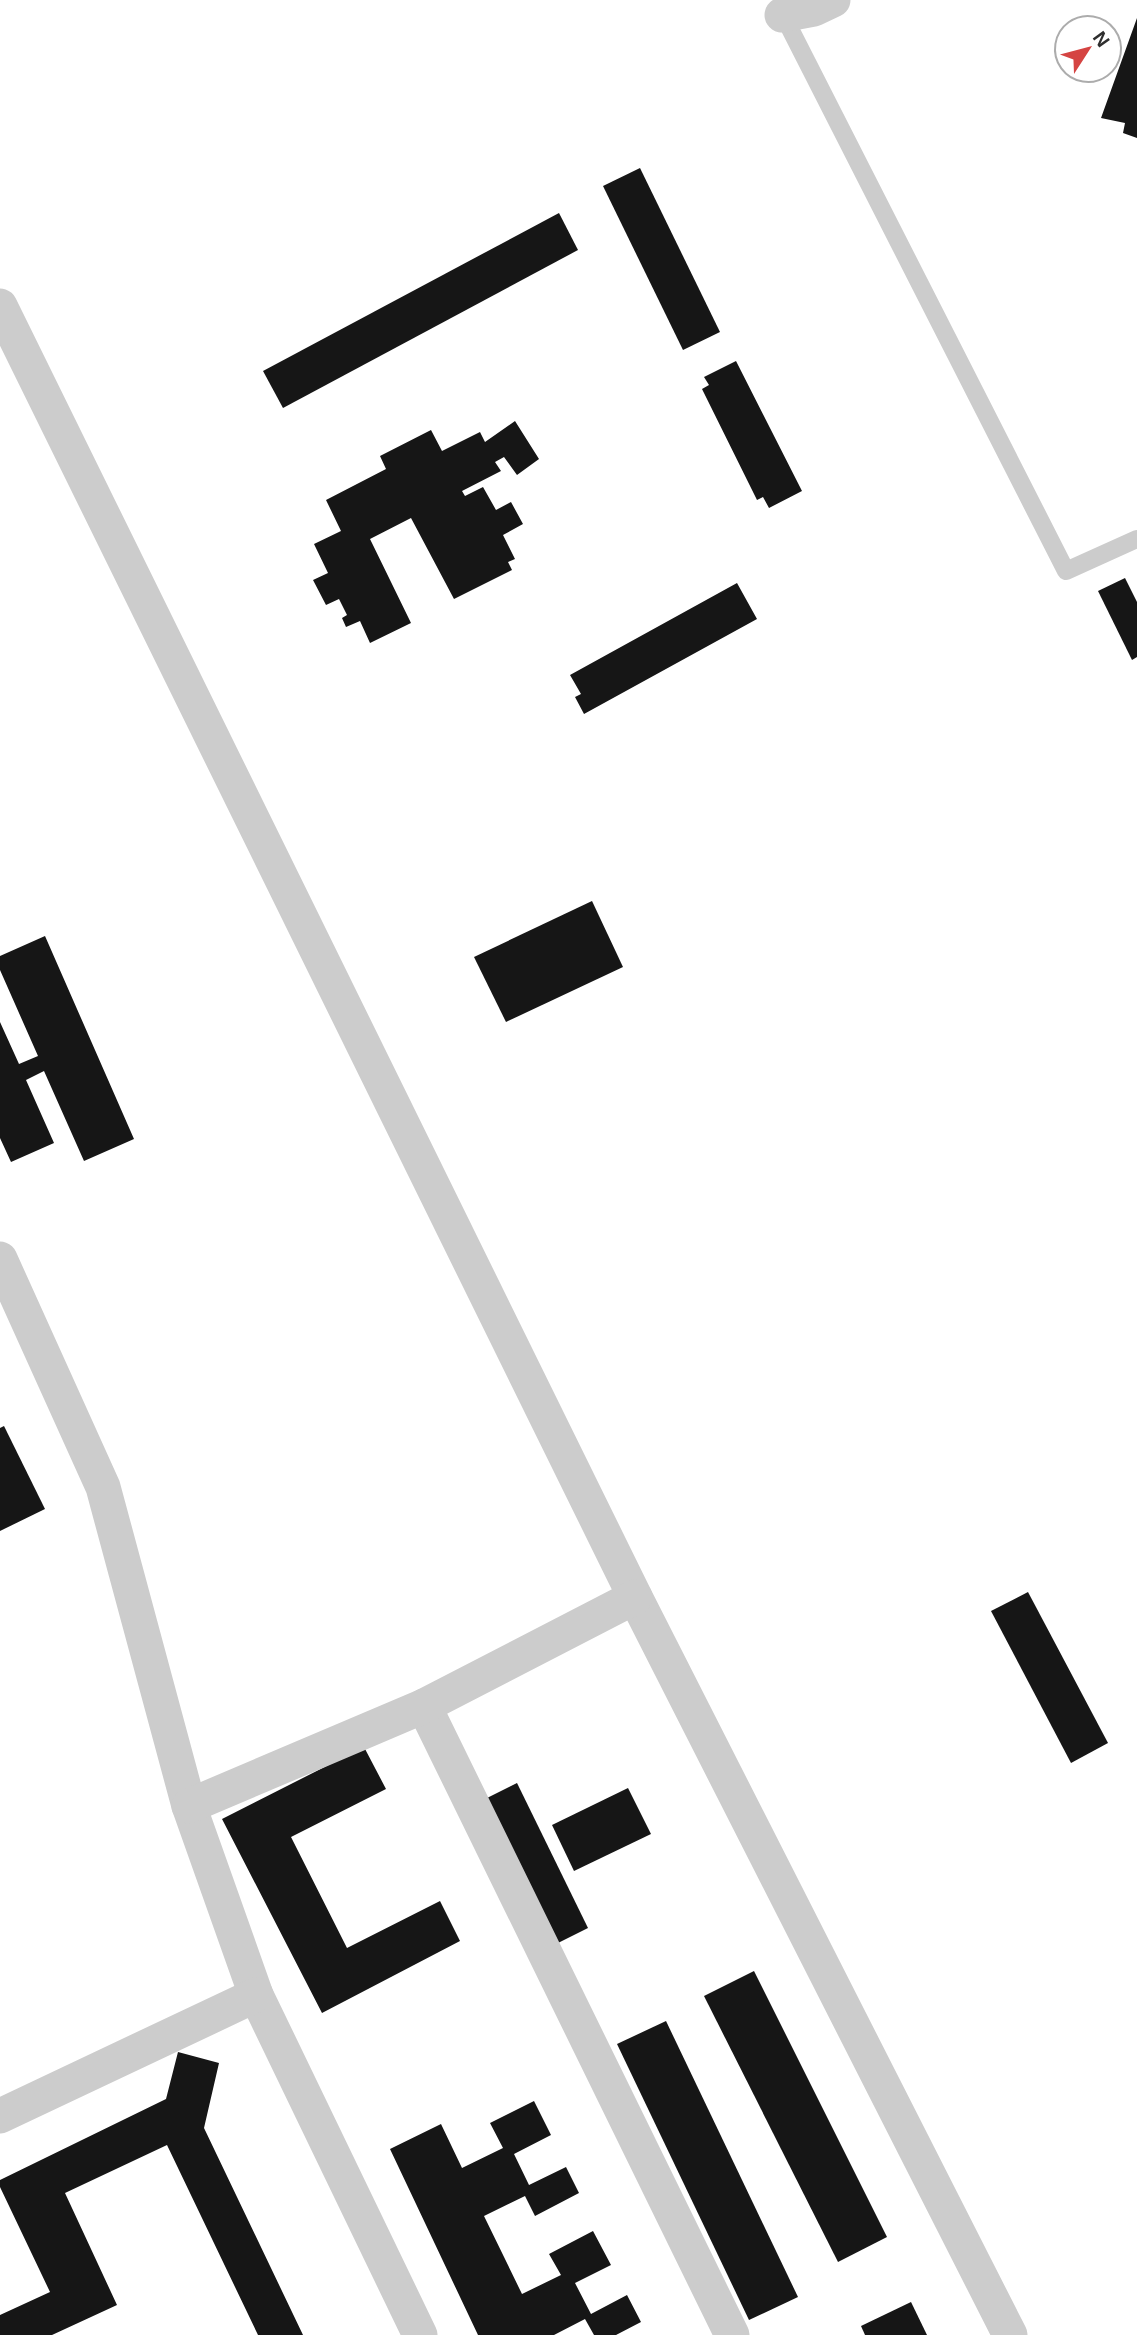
<svg xmlns="http://www.w3.org/2000/svg" width="1137" height="2335" font-family="Helvetica,sans-serif">
  <style>
    .building { fill: #161616 }
    .lines { fill: none; stroke-linecap: round; stroke-linejoin: round }
    .service { stroke: #ccc; stroke-width: 18 }
    .minor { stroke: #ccc; stroke-width: 35 }
  </style>
  <rect width="100%" height="100%" fill="#fff"/>
  <g class="building">
    <polygon points="1137,18 1137,138 1123,133 1125,123 1101,118"/>
    <polygon points="640,168 720,332 683,350 603,186"/>
    <polygon points="559,213 578,250 283,408 263,371"/>
    <polygon points="736,361 802,491 769,508 763,497 757,500 702,389 709,385 704,377"/>
    <polygon points="515,421 539,459 517,475 504,457 495,462 501,471 462,491 465,496 483,487 496,510 511,502 523,524 503,535 515,559 508,562 512,570 454,599 411,518 370,539 411,623 370,643 360,621 346,627 342,618 347,615 339,599 326,605 313,580 328,573 314,544 341,531 326,500 386,469 380,456 431,430 442,451 480,432 485,442"/>
    <polygon points="1125,578 1137,602 1137,657 1132,660 1098,591"/>
    <polygon points="737,583 757,619 584,714 575,697 581,694 570,675"/>
    <polygon points="592,901 623,967 506,1022 474,957"/>
    <polygon points="45,936 134,1139 84,1161 44,1071 26,1080 54,1143 11,1162 0,1138 0,1022 19,1064 38,1056 0,970 0,956"/>
    <polygon points="4,1426 45,1509 0,1531 0,1428"/>
    <polygon points="1028,1592 1108,1743 1071,1763 991,1611"/>
    <polygon points="364,1747 386,1789 291,1837 347,1948 440,1901 460,1941 322,2013 222,1819"/>
    <polygon points="517,1783 588,1928 546,1949 475,1804"/>
    <polygon points="628,1788 651,1834 574,1871 552,1825"/>
    <polygon points="754,1971 887,2237 838,2262 704,1996"/>
    <polygon points="666,2021 798,2297 749,2320 617,2044"/>
    <polygon points="178,2052 219,2063 204,2128 303,2335 258,2335 167,2145 65,2193 117,2305 52,2335 0,2335 0,2315 50,2292 0,2187 0,2180 166,2099"/>
    <polygon points="534,2101 551,2135 514,2154 529,2185 566,2167 579,2193 535,2216 525,2196 484,2216 522,2294 561,2275 549,2254 593,2231 611,2265 575,2283 591,2314 627,2295 641,2322 616,2335 594,2335 585,2319 554,2335 478,2335 390,2149 441,2124 462,2168 503,2148 490,2123"/>
    <polygon points="911,2302 927,2335 865,2335 861,2326"/>
  </g>
  <g class="lines">
    <polyline class="service" points="780,9 1066,571 1137,539"/>
    <g class="minor">
      <polyline points="782,15 814,9 833,0"/>
      <polyline points="0,306 635,1597 1010,2335"/>
      <polyline points="0,1259 103,1487 189,1806 256,1995 420,2335"/>
      <polyline points="424,1706 732,2335"/>
      <polyline points="189,1806 424,1706 635,1597"/>
      <polyline points="0,2116 256,1995"/>
    </g>
  </g>
  <g transform="translate(1088 49) rotate(54)"><circle r="33" fill="#ffffff" stroke="#acacac" stroke-width="2"/>
  <path d="M0-5L12 26L0 18L-12 26Z" fill="#d54442"/>
  <text y="-10" font-size="19" font-weight="bold" text-anchor="middle" fill="#2f2f2f">N</text>
  </g>
</svg>
